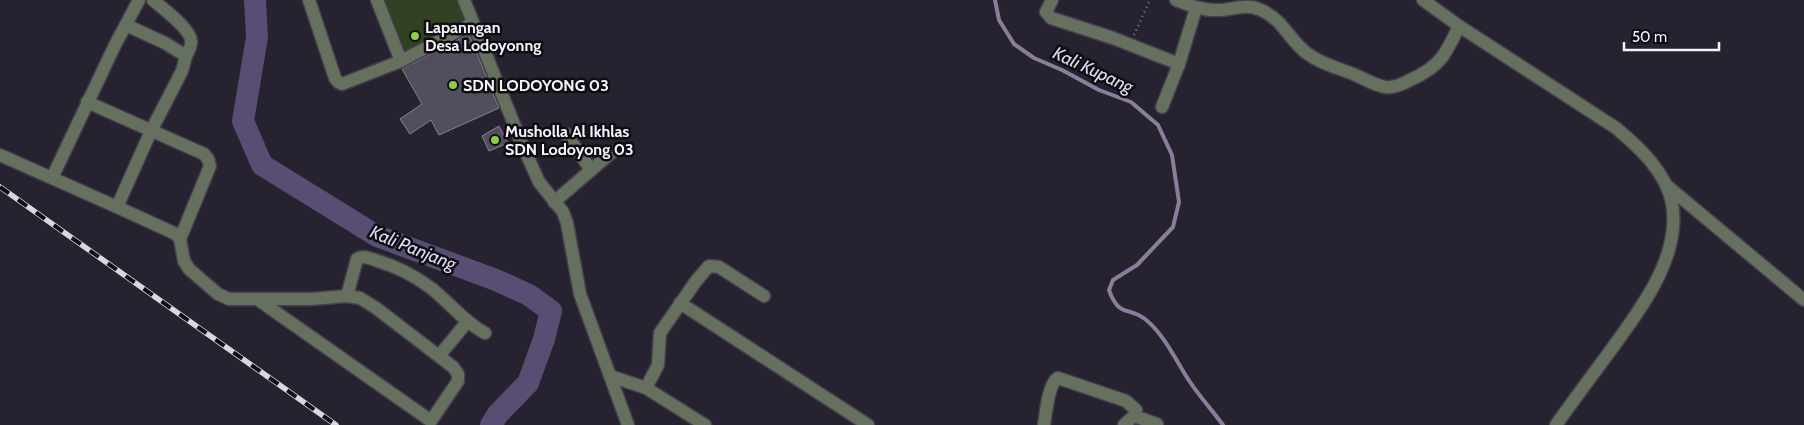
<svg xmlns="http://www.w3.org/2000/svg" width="1804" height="425" font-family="Cabin,sans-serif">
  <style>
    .green { fill: #314121 }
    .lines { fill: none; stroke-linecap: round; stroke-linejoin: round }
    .stream { stroke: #877f9b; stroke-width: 4 }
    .river { stroke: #584d72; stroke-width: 22 }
    .building { fill: #524e5d; stroke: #868292 }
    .street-casing { stroke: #433f4c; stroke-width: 15 }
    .path { stroke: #787580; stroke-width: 2.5; stroke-dasharray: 1 4; stroke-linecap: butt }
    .street { stroke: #66705f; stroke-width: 12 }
    .rail-casing { stroke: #dad7e0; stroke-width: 5.5 }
    .rail { stroke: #0e0d12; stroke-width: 4; stroke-dasharray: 11; stroke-linecap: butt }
    .poi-dot { fill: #8ece43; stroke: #0e0d12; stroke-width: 2 }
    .labels { text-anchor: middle; stroke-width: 5; stroke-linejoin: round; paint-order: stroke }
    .poi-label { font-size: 16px; font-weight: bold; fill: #f6f3fc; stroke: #0e0d12; text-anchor: start }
    .water-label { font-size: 18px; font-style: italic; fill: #e2dbf6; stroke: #0e0d12 }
  </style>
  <rect width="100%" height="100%" fill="#26222f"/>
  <polygon class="green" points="383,0 457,0 465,18 402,53"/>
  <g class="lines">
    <path class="stream" d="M995 0 999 20 1014 44 1034 58 1062 70 1099 90 1131 102 1158 125 1172 155 1179 202 1173 227 1137 265 1113 280 1109 290C1119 318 1128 306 1145 319 1165 335 1176 361 1190 382 1200 397 1212 410 1223 425"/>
    <polyline class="river" points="255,0 257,37 243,121 262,165 377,236 496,280 529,295 551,311 544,339 528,383 498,414 491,425"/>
  </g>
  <g class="building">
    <polygon points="469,34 499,108 439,135 431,120 410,134 400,119 422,104 402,69"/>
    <polygon points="499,126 508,143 489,151 482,136"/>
  </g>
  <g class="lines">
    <g class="street-casing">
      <g id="street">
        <path d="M153 0C162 8 191 29 191 41 192 45 188 52 186 56"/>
        <polyline points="309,0 335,78 338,82 342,84 401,61 473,23"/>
        <polyline points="377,0 401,61"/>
        <polyline points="464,0 522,144 539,182 563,212 567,223 580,294 628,425"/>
        <polyline points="1052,0 1046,12 1051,18 1113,38 1179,64 1196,8"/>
        <path d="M1176 0C1191 6 1205 11 1220 10 1235 9 1247 3 1261 10 1284 20 1290 42 1308 54 1321 64 1338 68 1353 74 1363 78 1374 85 1385 87 1393 88 1403 84 1410 80 1440 67 1446 54 1459 26"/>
        <path d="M1423 0 1459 26 1616 128C1639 147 1666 172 1672 203 1682 258 1638 312 1608 354 1591 377 1573 401 1556 425"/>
        <polyline points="87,102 204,154 208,159 210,166 180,239"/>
        <polyline points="1162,107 1179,64"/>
        <polyline points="566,134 591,170"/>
        <polyline points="0,155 117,207 151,131 182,71 186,56 165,43 126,25"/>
        <polyline points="52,178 115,45 139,0"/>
        <polyline points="1666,185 1804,300"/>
        <polyline points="554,202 612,152"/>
        <polyline points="117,207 176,234 180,239 184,261 189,269 218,294 229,299 311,299 347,296 360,298 376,308 453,367 458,374 458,381 431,421 257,299"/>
        <path d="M347 296 357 259C363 255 369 258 375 260 395 266 414 275 431 288 450 303 464 322 485 333"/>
        <polyline points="680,303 868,425"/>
        <polyline points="439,356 467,322"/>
        <polyline points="610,376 646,388 658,365 660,333 696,281 709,266 719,267 764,296"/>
        <polyline points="646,388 705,425"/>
        <polyline points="1134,416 1157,424"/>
        <path d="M1044 425C1046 413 1048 384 1058 378L1126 401 1136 410 1134 416 1124 425"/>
      </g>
    </g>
    <polyline class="path" points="1134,35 1150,0"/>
    <use href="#street" class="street"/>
    <g class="rail-casing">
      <polyline id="rail" points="0,187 336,425"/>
    </g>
    <use href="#rail" class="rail"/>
  </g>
  <g class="poi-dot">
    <circle cx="415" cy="36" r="5"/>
    <circle cx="453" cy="85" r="5"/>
    <circle cx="495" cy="140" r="5"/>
  </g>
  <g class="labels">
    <g class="poi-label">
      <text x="425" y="33">Lapanngan<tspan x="425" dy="18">Desa Lodoyonng</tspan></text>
      <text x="463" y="91">SDN LODOYONG 03</text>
      <text x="505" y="137">Musholla Al Ikhlas<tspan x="505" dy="18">SDN Lodoyong 03</tspan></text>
    </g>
    <g class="water-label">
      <text transform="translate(1093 70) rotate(25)" y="6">Kali Kupang</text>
      <text transform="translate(413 248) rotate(22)" y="6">Kali Panjang</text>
    </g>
  </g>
  <path d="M1624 42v8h95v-8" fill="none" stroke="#f6f3fc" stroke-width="2.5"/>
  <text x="1632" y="42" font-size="15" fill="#f6f3fc" stroke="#0e0d12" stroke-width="4" paint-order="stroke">50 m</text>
</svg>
